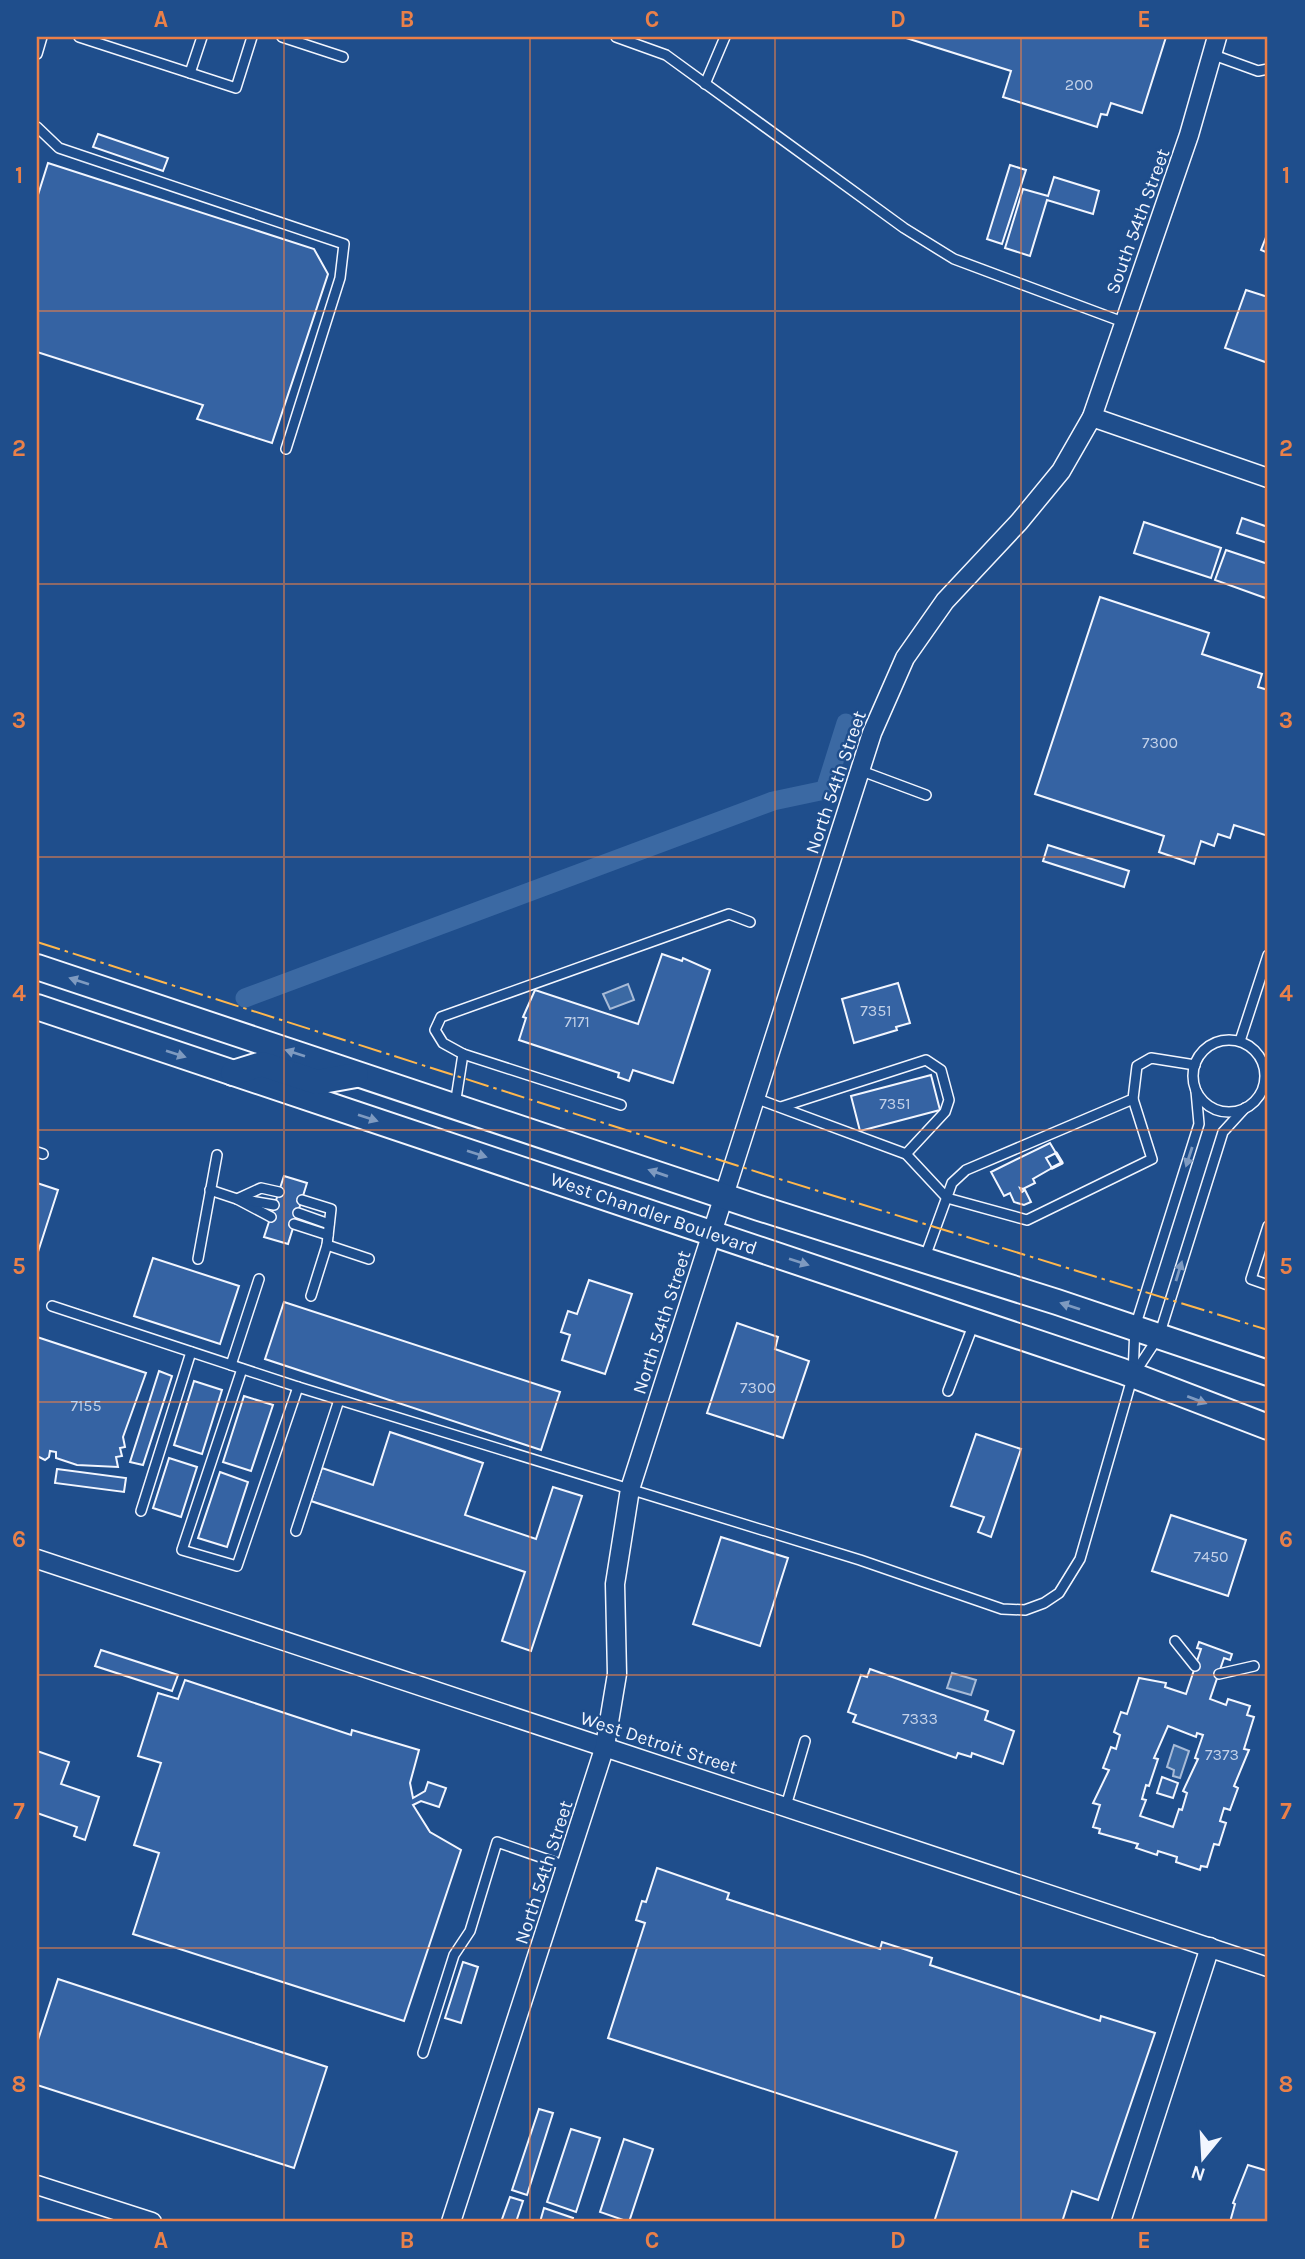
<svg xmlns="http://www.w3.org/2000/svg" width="1305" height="2259" font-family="Karla,sans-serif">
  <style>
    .water { fill: #3b69a3; stroke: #a8bbd7; stroke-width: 2 }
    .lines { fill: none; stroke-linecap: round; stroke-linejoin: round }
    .canal { stroke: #3b69a3; stroke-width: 19 }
    .building { fill: #3563a3; stroke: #f2f6ff; stroke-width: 2; fill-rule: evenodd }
    .lane-casing { stroke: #f2f6ff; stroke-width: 12 }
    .street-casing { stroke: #f2f6ff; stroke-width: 21 }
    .secondary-casing { stroke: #f2f6ff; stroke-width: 28 }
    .lane { stroke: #1f4e8c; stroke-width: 9 }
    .street { stroke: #1f4e8c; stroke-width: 18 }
    .secondary { stroke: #1f4e8c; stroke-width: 24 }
    .wall { stroke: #f2f6ff; stroke-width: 3.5 }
    .power { stroke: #ffb74d; stroke-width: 2; stroke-dasharray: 24 5 3.5 5; stroke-linecap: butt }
    .oneway { fill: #7e9ac0 }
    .grid { fill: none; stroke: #ea8049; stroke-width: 2; stroke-opacity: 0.55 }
    .labels { text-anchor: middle; stroke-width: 5; stroke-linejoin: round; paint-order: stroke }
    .number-label { font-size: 16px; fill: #c3d1e8 }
    .street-label { font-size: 19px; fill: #f2f6ff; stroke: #1f4e8c }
    .neatline { fill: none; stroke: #ea8049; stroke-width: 2.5 }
    .grid-label { font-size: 23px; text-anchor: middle; font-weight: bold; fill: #ea8049 }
  </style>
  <rect width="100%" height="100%" fill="#1f4e8c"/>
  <g class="water">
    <polygon points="628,984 634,1000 610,1009 603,994"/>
    <polygon points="952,1673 976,1680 971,1695 947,1688"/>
    <polygon points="1174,1745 1189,1751 1180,1778 1173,1776 1174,1770 1167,1767"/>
  </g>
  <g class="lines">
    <polyline class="canal" points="245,998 773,801 825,790 846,723"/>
  </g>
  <g class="building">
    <polygon points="903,37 1166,37 1142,113 1111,103 1107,115 1101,114 1097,127 1003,97 1011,71"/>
    <polygon points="98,134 168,158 163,171 93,147"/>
    <polygon points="48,163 314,249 328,274 272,443 197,419 203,405 37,352 37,198"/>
    <polygon points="1010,165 1026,170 1002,244 987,239"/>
    <polygon points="1054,177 1099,191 1093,214 1047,200 1030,256 1005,248 1023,189 1048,196"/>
    <polygon points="1268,232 1268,253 1261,250"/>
    <polygon points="1246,290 1268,297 1268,363 1225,348"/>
    <polygon points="1242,518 1268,527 1267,543 1237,533"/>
    <polygon points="1144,522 1221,548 1211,578 1134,553"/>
    <polygon points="1226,550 1268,564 1268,599 1215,580"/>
    <polygon points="1100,597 1209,633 1202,654 1262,674 1258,687 1268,690 1268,836 1234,825 1230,838 1218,834 1214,846 1201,841 1194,864 1159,852 1164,836 1035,794"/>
    <polygon points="1048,845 1129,871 1124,887 1043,861"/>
    <polygon points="662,954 682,961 683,958 710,970 673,1083 633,1070 629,1081 618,1077 619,1073 519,1040 526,1018 523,1017 535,990 638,1024"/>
    <polygon points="898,983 910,1023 896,1027 897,1030 854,1043 842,999"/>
    <polygon points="931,1075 940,1110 860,1131 851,1096"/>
    <polygon points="1050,1143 1056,1153 1046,1158 1052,1168 1033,1179 1035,1183 1023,1189 1020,1188 1022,1192 1025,1190 1031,1202 1024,1205 1014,1202 1010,1193 1004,1196 991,1172"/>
    <polygon points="284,1176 307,1183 288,1244 264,1237"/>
    <polygon points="37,1183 58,1190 37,1255"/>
    <polygon points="153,1258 239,1286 220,1344 134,1316"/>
    <polygon points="589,1280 632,1294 605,1374 562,1360 570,1335 561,1332 568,1311 577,1314"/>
    <polygon points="284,1302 560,1392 541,1450 265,1359"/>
    <polygon points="737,1323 778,1337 775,1349 809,1361 783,1438 707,1413"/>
    <polygon points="37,1337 146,1373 123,1437 125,1447 120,1448 122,1456 116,1457 118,1467 77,1465 56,1458 56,1452 50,1451 49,1457 45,1460 37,1456"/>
    <polygon points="159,1371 172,1376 143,1465 130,1462"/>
    <polygon points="194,1381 222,1390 202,1454 174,1445"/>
    <polygon points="244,1396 273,1405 251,1471 223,1462"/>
    <polygon points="390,1432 483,1463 465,1515 536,1539 553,1487 582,1496 531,1651 502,1641 525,1572 311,1501 322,1468 373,1485"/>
    <polygon points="976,1434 1021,1449 991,1537 978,1532 984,1517 951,1506"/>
    <polygon points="169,1458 197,1467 181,1517 153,1508"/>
    <polygon points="57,1469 126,1478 124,1492 55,1483"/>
    <polygon points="220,1472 248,1482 227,1547 198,1538"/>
    <polygon points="1171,1515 1246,1540 1228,1596 1152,1571"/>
    <polygon points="721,1537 788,1558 760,1646 693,1624"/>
    <path d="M1199 1642 1232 1654 1230 1660 1224 1658 1210 1699 1226 1705 1228 1699 1250 1706 1247 1715 1254 1717 1244 1749 1249 1750 1234 1786 1238 1788 1230 1810 1224 1808 1220 1821 1226 1823 1219 1845 1214 1844 1207 1867 1201 1866 1200 1870 1176 1862 1177 1857 1158 1851 1157 1855 1136 1848 1138 1844 1099 1833 1100 1829 1093 1827 1100 1805 1093 1803 1109 1770 1103 1768 1111 1747 1116 1749 1120 1735 1114 1732 1121 1712 1127 1714 1139 1678 1166 1683 1165 1687 1186 1694 1201 1649 1197 1648ZM1168 1726 1196 1737 1197 1733 1203 1735 1195 1758 1198 1759 1183 1791 1187 1793 1182 1810 1179 1809 1173 1827 1140 1816 1146 1800 1142 1799 1146 1785 1149 1786 1158 1759 1154 1758Z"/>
    <polygon points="101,1650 178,1675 172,1691 95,1666"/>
    <polygon points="870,1669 988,1711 985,1720 1014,1731 1003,1764 972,1753 971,1757 958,1753 956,1758 853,1722 856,1715 848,1712 861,1675 867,1677"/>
    <polygon points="185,1680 351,1735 352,1730 419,1750 410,1783 413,1798 425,1791 428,1782 446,1788 439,1807 421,1801 413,1805 430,1832 461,1850 404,2021 133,1934 159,1853 134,1845 161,1763 138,1756 158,1693 178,1699"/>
    <polygon points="37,1751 69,1762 61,1784 99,1797 85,1840 74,1836 77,1827 37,1813"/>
    <polygon points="1162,1777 1178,1783 1173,1798 1157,1793"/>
    <polygon points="657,1868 729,1893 727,1899 880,1949 882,1942 932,1958 930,1965 1100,2021 1101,2016 1155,2033 1098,2200 1072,2191 1062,2222 934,2222 957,2152 608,2038 645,1923 636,1920 642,1901 646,1902"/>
    <polygon points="463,1962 478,1967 461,2023 445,2018"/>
    <polygon points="58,1979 327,2067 294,2168 37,2085 37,2043"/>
    <polygon points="539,2109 553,2113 527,2195 512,2190"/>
    <polygon points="571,2129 600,2138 576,2212 547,2202"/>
    <polygon points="624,2139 653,2149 629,2222 600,2212"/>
    <polygon points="1248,2165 1268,2171 1268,2222 1230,2222 1235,2204 1233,2203"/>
    <polygon points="510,2197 523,2201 516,2222 501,2222"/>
    <polygon points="544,2208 573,2218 572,2222 540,2222"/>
  </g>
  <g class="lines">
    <g class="lane-casing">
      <g id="lane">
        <polyline points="79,37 190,73 202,37"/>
        <polyline points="282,37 343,57"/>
        <polyline points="616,37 666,55 904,228 954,259 1123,322"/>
        <polyline points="37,54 42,37"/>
        <polyline points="1211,54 1258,71 1268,69"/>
        <polyline points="190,73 236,88 252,37"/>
        <polyline points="705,84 725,37"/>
        <polyline points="37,127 59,148 344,244 340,278 286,449"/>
        <polyline points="859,770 926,795"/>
        <circle cx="1229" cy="1076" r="36"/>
        <polyline points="1240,1041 1268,955"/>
        <polyline points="463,1054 621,1105"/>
        <polyline points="755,1098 906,1154 947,1198 1027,1220 1152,1159 1133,1099"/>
        <polyline points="455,1105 463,1054 443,1043 435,1030 441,1017 729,914 750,922"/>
        <polyline points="781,1107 926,1060 941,1070 949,1100 945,1112 906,1154"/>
        <polyline points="37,1152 43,1154"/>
        <polyline points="210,1190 237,1199 261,1188 279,1192"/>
        <polyline points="237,1199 271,1217"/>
        <polyline points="245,1200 274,1205"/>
        <polyline points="302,1200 331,1209 327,1245"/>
        <polyline points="298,1213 329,1224"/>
        <polyline points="294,1224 328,1235"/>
        <polyline points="1268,1226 1251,1279 1268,1285"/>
        <polyline points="925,1257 952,1183 966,1170 1133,1099 1137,1066 1151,1058 1195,1065"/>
        <polyline points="198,1259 217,1155"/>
        <polyline points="311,1296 327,1245 369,1259"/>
        <polyline points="52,1306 298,1387 860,1560 1002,1609 1025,1610 1044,1603 1059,1593 1080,1559 1133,1375 1135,1327 1199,1124 1196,1091"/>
        <polyline points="231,1365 259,1279"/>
        <polyline points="242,1369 182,1550 237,1566 298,1387"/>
        <polyline points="1134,1374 1159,1336 1223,1132 1245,1108"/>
        <polyline points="948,1391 974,1323"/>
        <polyline points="141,1511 191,1352"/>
        <polyline points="296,1531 339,1400"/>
        <polyline points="1175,1641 1195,1666"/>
        <polyline points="1219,1674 1254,1666"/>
        <polyline points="786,1806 805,1741"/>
        <polyline points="423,2053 454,1955 470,1931 497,1842 566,1866"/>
      </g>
    </g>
    <g class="street-casing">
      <g id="street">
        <polyline points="1092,417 1268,478"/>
        <polyline points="37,1559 1268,1967"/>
        <polyline points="37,2185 152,2222"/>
        <polyline points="451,2222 605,1746 617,1674 615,1584 630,1489 872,733 905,658 945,601 1019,522 1061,471 1092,417 1189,135 1217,37"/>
        <polyline points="1121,2222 1210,1947"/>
      </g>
    </g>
    <g class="secondary-casing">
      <g id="secondary">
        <polyline points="37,967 759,1208 1057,1302 1268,1373"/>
        <polyline points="37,1007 1122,1371 1268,1427"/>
        <polyline points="233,1073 262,1064 317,1082 356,1075"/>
      </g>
    </g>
    <use href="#lane" class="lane"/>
    <use href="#street" class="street"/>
    <use href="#secondary" class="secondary"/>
    <polyline class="wall" points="1052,1168 1062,1163 1056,1153"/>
    <polyline class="power" points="37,942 773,1177 1268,1330"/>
  </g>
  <defs><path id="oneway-solid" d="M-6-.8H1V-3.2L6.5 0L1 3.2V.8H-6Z" transform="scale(1.75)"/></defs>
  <g class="oneway">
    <use href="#oneway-solid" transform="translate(79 981) rotate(-162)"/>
    <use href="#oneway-solid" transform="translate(295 1053) rotate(-162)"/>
    <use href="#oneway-solid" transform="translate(176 1054) rotate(18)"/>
    <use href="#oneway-solid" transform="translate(368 1118) rotate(18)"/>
    <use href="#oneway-solid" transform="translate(477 1154) rotate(18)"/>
    <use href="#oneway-solid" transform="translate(1189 1157) rotate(108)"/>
    <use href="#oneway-solid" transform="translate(658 1173) rotate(-161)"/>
    <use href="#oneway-solid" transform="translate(799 1262) rotate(18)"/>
    <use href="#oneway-solid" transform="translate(1179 1271) rotate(-73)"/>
    <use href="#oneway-solid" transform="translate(1070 1306) rotate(-162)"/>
    <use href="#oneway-solid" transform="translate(1197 1400) rotate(21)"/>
  </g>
  <path class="grid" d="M284 37V2222M530 37V2222M775 37V2222M1021 37V2222M37 311H1268M37 584H1268M37 857H1268M37 1130H1268M37 1402H1268M37 1675H1268M37 1948H1268"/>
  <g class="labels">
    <g class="number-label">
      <text x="1079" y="90">200</text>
      <text x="1160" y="748">7300</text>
      <text x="876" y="1016">7351</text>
      <text x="577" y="1027">7171</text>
      <text x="895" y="1109">7351</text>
      <text x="758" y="1393">7300</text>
      <text x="86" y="1411">7155</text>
      <text x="1211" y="1562">7450</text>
      <text x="920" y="1724">7333</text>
      <text x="1222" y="1760">7373</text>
    </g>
    <g class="street-label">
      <text transform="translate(1137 221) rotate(-70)" y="7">South 54th Street</text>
      <text transform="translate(835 782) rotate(-71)" y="7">North 54th Street</text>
      <text transform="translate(654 1213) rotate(19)" y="7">West Chandler Boulevard</text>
      <text transform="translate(661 1322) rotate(-72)" y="7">North 54th Street</text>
      <text transform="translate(659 1742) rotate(18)" y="7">West Detroit Street</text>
      <text transform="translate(543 1872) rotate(-72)" y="7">North 54th Street</text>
    </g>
  </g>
  <rect width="1305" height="2259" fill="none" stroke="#1f4e8c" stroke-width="77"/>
  <g transform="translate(1203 2158) rotate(198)" stroke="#1f4e8c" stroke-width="5" paint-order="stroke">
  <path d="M0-5L12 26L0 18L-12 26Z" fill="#f2f6ff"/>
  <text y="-10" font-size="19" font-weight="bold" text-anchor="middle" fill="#f2f6ff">N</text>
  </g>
  <rect x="38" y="38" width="1228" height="2182" class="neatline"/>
  <g class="grid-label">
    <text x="161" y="27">A</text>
    <text x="407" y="27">B</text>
    <text x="652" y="27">C</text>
    <text x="898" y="27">D</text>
    <text x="1144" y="27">E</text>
    <text x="19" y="183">1</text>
    <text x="1286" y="183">1</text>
    <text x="19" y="456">2</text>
    <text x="1286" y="456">2</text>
    <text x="19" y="728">3</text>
    <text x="1286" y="728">3</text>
    <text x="19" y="1001">4</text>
    <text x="1286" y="1001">4</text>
    <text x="19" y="1274">5</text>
    <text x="1286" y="1274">5</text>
    <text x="19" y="1547">6</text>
    <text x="1286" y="1547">6</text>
    <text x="19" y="1819">7</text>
    <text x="1286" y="1819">7</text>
    <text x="19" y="2092">8</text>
    <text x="1286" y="2092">8</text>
    <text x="161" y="2248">A</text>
    <text x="407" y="2248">B</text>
    <text x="652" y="2248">C</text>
    <text x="898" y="2248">D</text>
    <text x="1144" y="2248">E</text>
  </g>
</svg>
